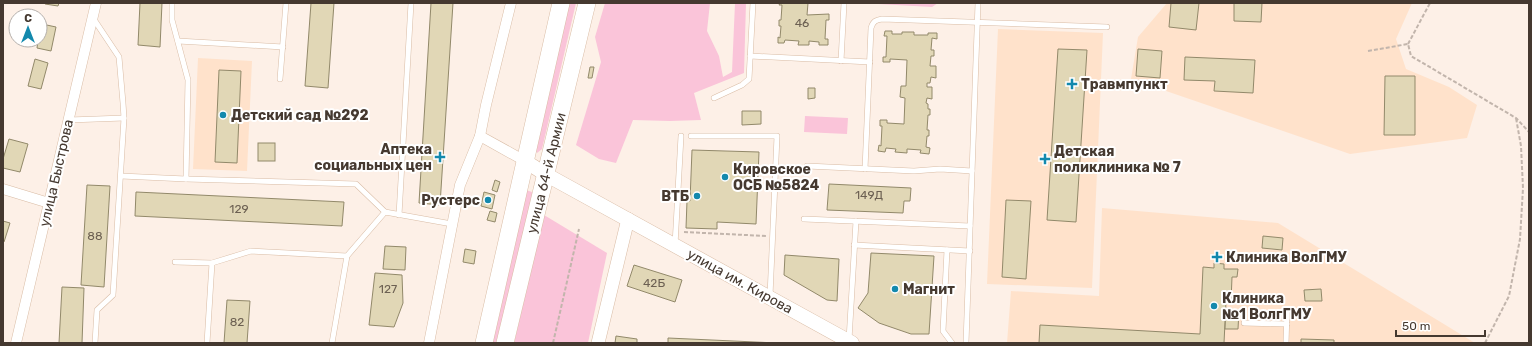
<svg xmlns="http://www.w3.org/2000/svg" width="1532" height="346" font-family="Rubik,sans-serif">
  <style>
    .built { fill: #ffe2cb }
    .green { fill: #fac4d9 }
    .building { fill: #e1d7b6; stroke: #92896a }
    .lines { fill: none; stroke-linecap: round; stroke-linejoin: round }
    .service-casing { stroke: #d9bca5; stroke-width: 6 }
    .minor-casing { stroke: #d9bca5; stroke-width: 11 }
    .tertiary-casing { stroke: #d9bca5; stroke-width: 14 }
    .secondary-casing { stroke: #d9bca5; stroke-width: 15 }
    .trunk-casing { stroke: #d9bca5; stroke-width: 18 }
    .path { stroke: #c2b5ac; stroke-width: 2; stroke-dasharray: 4 2; stroke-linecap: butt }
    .service { stroke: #fff; stroke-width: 5 }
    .minor { stroke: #fff; stroke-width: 10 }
    .tertiary { stroke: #fff; stroke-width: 13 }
    .secondary { stroke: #fff; stroke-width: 14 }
    .trunk { stroke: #fff; stroke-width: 17 }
    .poi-dot { fill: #1389ad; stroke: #fff; stroke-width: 1.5 }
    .labels { text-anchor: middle; stroke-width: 4; stroke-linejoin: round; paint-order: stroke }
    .number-label { font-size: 12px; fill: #6c6052 }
    .poi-label { font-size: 14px; font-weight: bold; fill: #453930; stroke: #fff; text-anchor: start }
    .street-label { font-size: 14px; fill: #453930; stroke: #fff }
  </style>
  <rect width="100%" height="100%" fill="#fdf0e7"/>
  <g class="built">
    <polygon points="1167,3 1412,3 1396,39 1406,69 1449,87 1477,105 1467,138 1350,154 1131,79 1138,37"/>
    <polygon points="998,29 1103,33 1092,288 987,284"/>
    <polygon points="198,58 252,61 247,171 193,169"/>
    <polygon points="1102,208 1278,223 1475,343 1007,343 1011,291 1099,296"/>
  </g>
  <g class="green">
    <polygon points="568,3 576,3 542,149 537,153 534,147"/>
    <polygon points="605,3 710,3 707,31 719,56 723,77 732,72 735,3 746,3 744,73 694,93 701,120 670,121 633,120 616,163 599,159 576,145 601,62 595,37"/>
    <polygon points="860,3 938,3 932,7"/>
    <polygon points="805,116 848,118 847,134 804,132"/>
    <polygon points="526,190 532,192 532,199 499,343 489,343"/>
    <polygon points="544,215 607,253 588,343 514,343"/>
  </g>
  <g class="building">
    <polygon points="46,3 59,3 58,6 45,4"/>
    <polygon points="140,3 162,3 160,47 138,45"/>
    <polygon points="311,3 334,3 328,88 305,86"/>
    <polygon points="431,3 453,3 440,205 419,203"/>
    <polygon points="780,3 808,3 807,15 829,14 829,20 826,20 825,39 828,39 828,45 819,45 819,42 809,41 809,45 798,45 799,41 785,40 784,43 778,43 778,37 780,38 781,26 779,26 779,20 781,20 782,5 779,5"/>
    <polygon points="1171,3 1199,3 1196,30 1169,27"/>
    <polygon points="1234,3 1262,3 1261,22 1234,21"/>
    <polygon points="42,24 56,27 51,51 37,48 38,40 40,40"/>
    <polygon points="885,31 892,31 892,34 902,34 902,32 914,32 914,35 928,35 928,33 937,33 937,39 932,38 931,50 934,50 934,56 931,56 930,66 936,66 936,78 931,77 930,83 927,83 927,87 932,87 932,99 927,98 926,103 928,104 928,109 930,109 930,115 928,115 927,130 929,130 929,136 927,136 926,147 930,148 929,154 920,153 921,150 907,149 907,153 895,152 896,149 886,148 885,152 878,151 879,145 881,146 882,126 880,126 880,120 887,120 887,123 904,124 905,98 900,97 901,86 906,86 907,60 890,59 890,62 883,62 883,57 886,57 887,36 884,36"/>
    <polygon points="1058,49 1087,50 1076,222 1047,220"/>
    <polygon points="1138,49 1162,51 1160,78 1136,76"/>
    <polygon points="1185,57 1255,60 1253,93 1214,91 1215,81 1184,80"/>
    <polygon points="35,59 48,63 41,89 28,86"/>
    <polygon points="590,67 594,67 592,78 588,78"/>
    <polygon points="219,70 241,71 237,163 215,162"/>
    <polygon points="1385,76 1415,76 1415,135 1384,135"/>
    <polygon points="808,88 815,88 815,98 808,99"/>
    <polygon points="742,111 761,111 761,124 742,125"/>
    <polygon points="9,139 28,144 20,172 3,168 3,159"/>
    <rect x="258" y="143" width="17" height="18"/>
    <polygon points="692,150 759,152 756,224 717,222 717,229 686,228 687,201 690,201"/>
    <polygon points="495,180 500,182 497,192 492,190"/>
    <polygon points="829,184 911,188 910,201 904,201 903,213 827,210"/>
    <polygon points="87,185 110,186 104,287 81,285"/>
    <polygon points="136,192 344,202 342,226 135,216"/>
    <polygon points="484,192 495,195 492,209 481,206"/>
    <polygon points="1006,200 1031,201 1026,279 1002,277"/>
    <polygon points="490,211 497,213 495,222 487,220"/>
    <polygon points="3,221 10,223 4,242 3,241"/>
    <polygon points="1263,236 1283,238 1282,250 1262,248"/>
    <polygon points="385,246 406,247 405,270 383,269"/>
    <polygon points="465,249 476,251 474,264 463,262"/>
    <polygon points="871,253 934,256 929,334 911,334 879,323 858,308 868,293"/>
    <polygon points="785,255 839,259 837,301 827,300 784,275"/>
    <polygon points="1214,263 1224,264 1224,269 1238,269 1237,277 1232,277 1231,302 1226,302 1224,343 1039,343 1040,325 1200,334 1203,267 1214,268"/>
    <polygon points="634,265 682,280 675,302 627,286"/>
    <polygon points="375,273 402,275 403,303 394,327 369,325"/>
    <polygon points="62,287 84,288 82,343 59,343"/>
    <polygon points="1321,289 1322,301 1305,301 1304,290"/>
    <polygon points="227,300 250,301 247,343 224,343"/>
    <polygon points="1226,309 1239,310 1238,329 1225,329"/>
    <polygon points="616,336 637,339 637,343 615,343"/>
    <polygon points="668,338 777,343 668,343"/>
    <polygon points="1301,339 1334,340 1334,343 1301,343"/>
  </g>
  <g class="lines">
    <g class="service-casing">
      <g id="service">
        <polyline points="172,3 172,20 188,80 186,179"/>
        <polyline points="93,18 119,57 123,103 124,118 113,295 97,310 95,343"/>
        <polyline points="178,41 283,47"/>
        <polyline points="750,56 870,62"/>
        <polyline points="841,61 844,3"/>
        <polyline points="280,79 286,3"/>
        <polyline points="714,98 742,85 749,79 753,3"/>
        <polyline points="69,120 124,118"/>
        <polyline points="691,136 777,136 770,296"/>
        <polyline points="807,166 914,171 940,169 972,171"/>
        <path d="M865 169 871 28C873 21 876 20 882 19L1107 27"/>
        <polyline points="121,176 186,179 356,184 385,212"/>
        <polyline points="399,215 411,3"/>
        <polyline points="804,219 970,226"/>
        <polyline points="675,245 681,136"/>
        <polyline points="854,245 970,251"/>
        <polyline points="947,250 943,331 952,343"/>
        <polyline points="175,262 212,263 251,251 347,256"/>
        <polyline points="1244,323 1287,324"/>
        <polyline points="849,340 856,221"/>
        <polyline points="207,343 212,263"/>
        <polyline points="332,343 347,256 385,212 452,224"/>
        <polyline points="966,343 978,3"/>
        <polyline points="1286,343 1287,312"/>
      </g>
    </g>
    <g class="minor-casing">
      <g id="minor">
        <polyline points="480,136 486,105 511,3"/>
        <polyline points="3,189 49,203"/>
        <polyline points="16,343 96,3"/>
        <polyline points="429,343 460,185 480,136 525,161"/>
      </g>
    </g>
    <g class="tertiary-casing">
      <polyline id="tertiary" points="598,343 628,219"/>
    </g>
    <g class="secondary-casing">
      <polyline id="secondary" points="525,161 545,174 852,343"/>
    </g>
    <g class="trunk-casing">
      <g id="trunk">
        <polyline points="484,343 561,3"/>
        <polyline points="505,343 587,3"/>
      </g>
    </g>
    <g class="path">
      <polyline points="1408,44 1430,3"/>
      <polyline points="1368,51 1408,44 1411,56 1516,118 1529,132"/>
      <polyline points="684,232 766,236"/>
      <polyline points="553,343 579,229"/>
      <polyline points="1485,343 1509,296 1520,239 1523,188 1521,146 1516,118"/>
    </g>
    <use href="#service" class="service"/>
    <use href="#minor" class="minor"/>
    <use href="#tertiary" class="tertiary"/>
    <use href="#secondary" class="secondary"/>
    <use href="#trunk" class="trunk"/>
  </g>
  <g class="poi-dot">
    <path d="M1070 78h4v4h4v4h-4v4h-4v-4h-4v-4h4z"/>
    <circle cx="223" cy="115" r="4"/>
    <path d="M438 151h4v4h4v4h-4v4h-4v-4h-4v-4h4z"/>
    <path d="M1043 153h4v4h4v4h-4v4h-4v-4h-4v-4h4z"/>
    <circle cx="725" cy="177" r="4"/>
    <circle cx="697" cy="196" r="4"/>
    <circle cx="488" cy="200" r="4"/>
    <path d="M1215 251h4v4h4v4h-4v4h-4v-4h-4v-4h4z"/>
    <circle cx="895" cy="289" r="4"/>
    <circle cx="1214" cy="306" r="4"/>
  </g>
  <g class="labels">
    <g class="number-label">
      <text x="802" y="27">46</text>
      <text x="869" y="199">149Д</text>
      <text x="239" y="213">129</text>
      <text x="95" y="240">88</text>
      <text x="654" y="287">42Б</text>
      <text x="388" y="293">127</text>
      <text x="237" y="326">82</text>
    </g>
    <g class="poi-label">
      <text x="1081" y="89">Травмпункт</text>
      <text x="231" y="120">Детский сад №292</text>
      <text x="432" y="154" text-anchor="end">Аптека<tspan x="432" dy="16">социальных цен</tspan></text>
      <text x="1054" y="156">Детская<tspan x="1054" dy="16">поликлиника № 7</tspan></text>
      <text x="733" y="174">Кировское<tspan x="733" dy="16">ОСБ №5824</tspan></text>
      <text x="689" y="201" text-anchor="end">ВТБ</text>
      <text x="480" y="205" text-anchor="end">Рустерс</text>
      <text x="1226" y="262">Клиника ВолГМУ</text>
      <text x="903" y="294">Магнит</text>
      <text x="1222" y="303">Клиника<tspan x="1222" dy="16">№1 ВолгГМУ</tspan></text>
    </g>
    <g class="street-label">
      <text transform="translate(56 173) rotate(-77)" y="5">улица Быстрова</text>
      <text transform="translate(546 173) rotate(-76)" y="5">улица 64-й Армии</text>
      <text transform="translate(740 281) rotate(29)" y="5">улица им. Кирова</text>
    </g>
  </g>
  <rect width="1532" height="346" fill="none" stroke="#453930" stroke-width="8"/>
  <g transform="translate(28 28)"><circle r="19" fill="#ffffff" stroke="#b5b0ac"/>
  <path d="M0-3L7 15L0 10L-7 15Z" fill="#1389ad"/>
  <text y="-6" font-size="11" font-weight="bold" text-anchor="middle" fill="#453930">С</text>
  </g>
  <path d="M1396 330v6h89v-6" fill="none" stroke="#453930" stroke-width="2"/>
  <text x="1402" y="330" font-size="12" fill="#453930" stroke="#ffffff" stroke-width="3" paint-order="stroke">50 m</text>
</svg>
